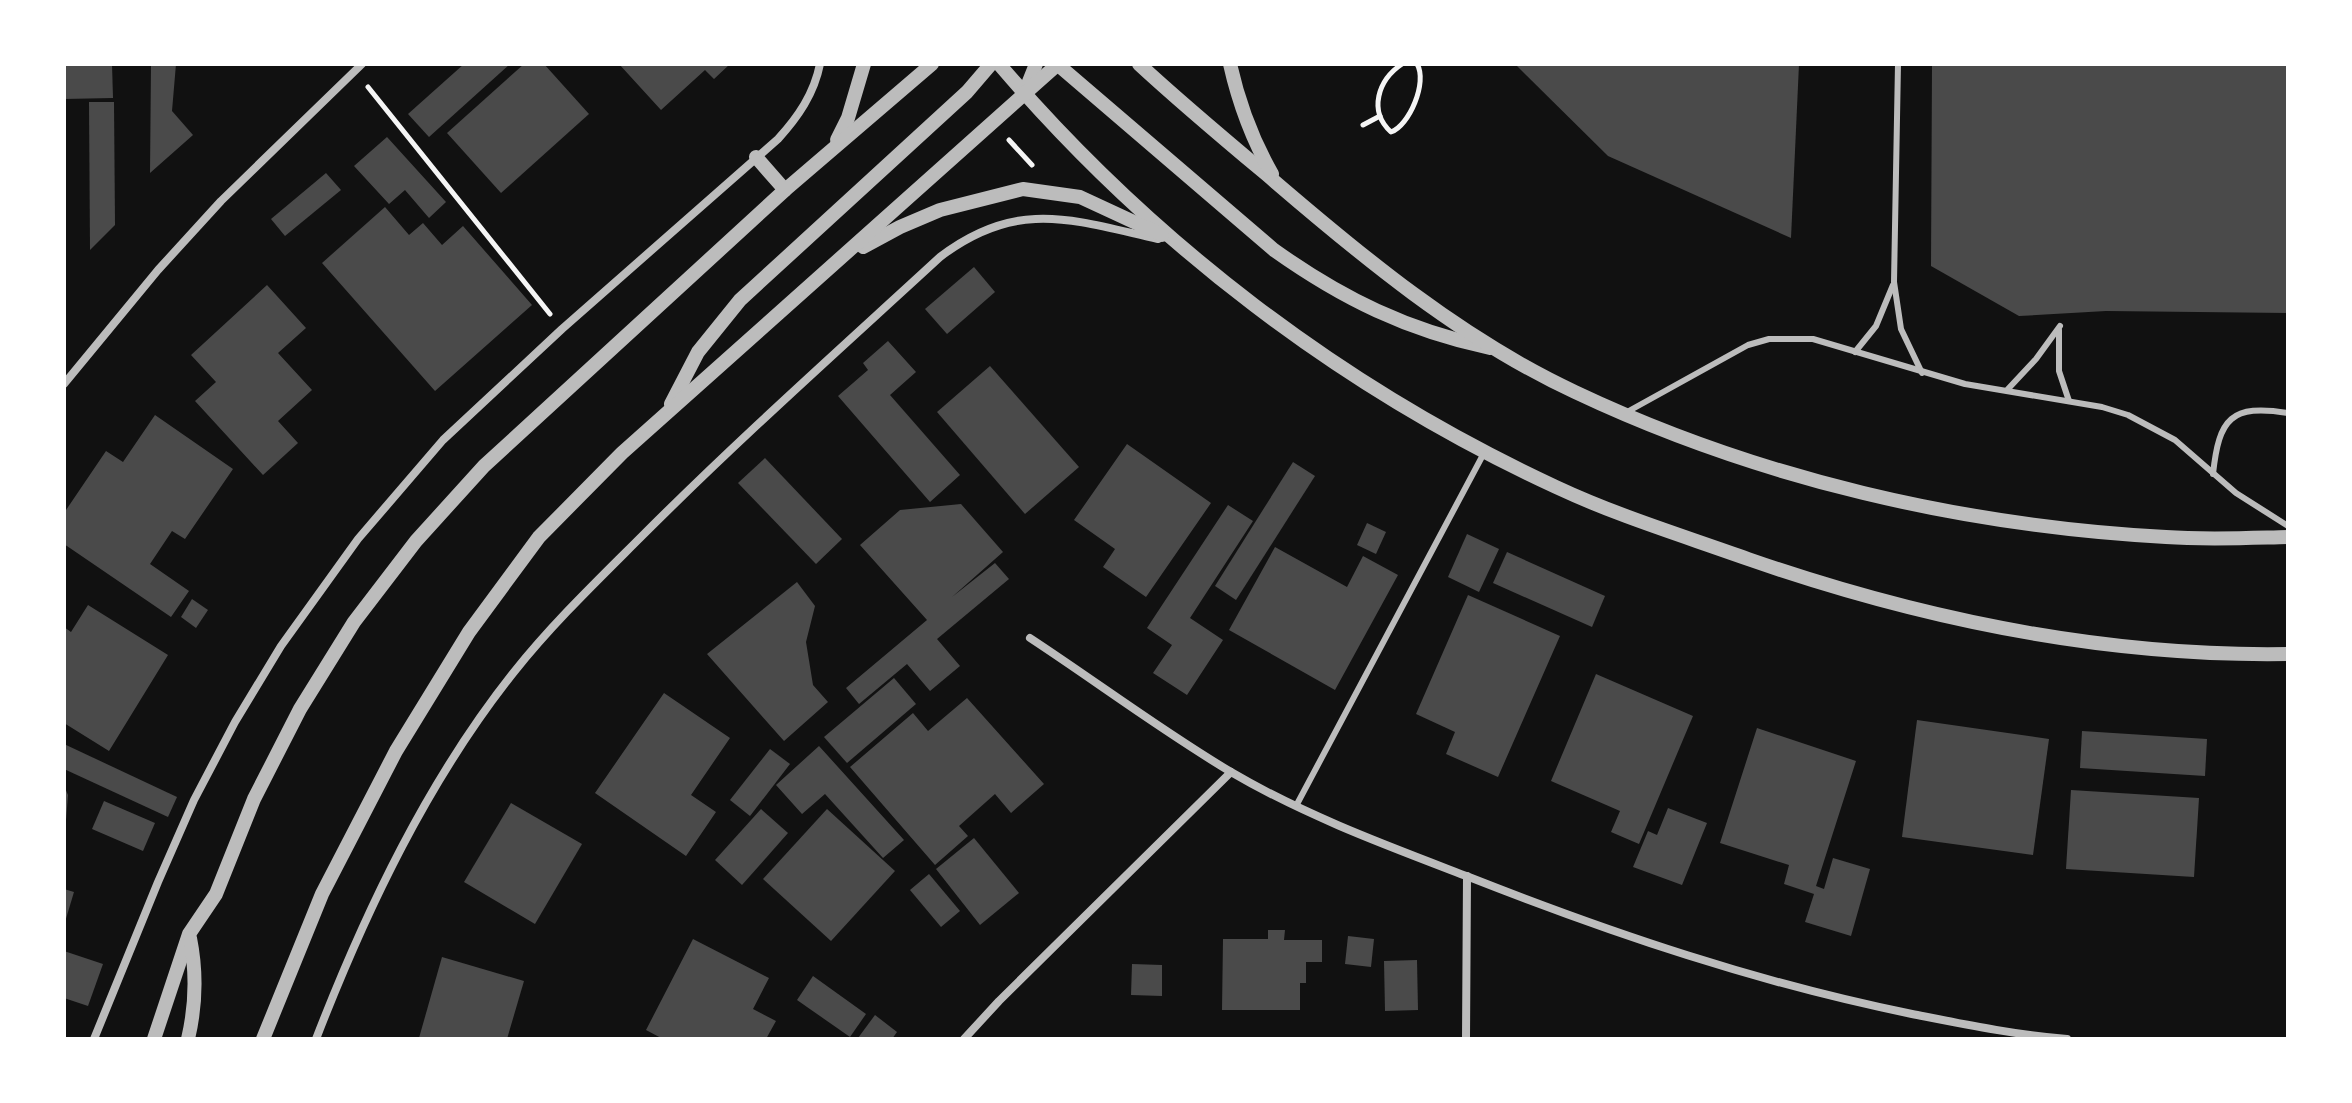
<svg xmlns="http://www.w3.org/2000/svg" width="2352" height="1103" font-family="'IBM Plex Serif',serif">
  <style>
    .building { fill: #4a4a4a }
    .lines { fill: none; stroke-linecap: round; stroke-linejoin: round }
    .path { stroke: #f5f5f5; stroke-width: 5 }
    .service { stroke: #bcbcbc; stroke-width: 6 }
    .minor { stroke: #bcbcbc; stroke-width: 8 }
    .tertiary { stroke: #bcbcbc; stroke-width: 14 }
  </style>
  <rect width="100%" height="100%" fill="#111"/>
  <g class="building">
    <polygon points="64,64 112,64 113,98 64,99"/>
    <polygon points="151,64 176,64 172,111 193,135 150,173"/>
    <polygon points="464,64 510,64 429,137 408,114"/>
    <polygon points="524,64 544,64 589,114 501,193 447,133"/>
    <polygon points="619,64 730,64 714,79 705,70 661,110"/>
    <polygon points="1515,64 1799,64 1791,238 1608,156"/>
    <polygon points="1932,64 2288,64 2288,313 2106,311 2019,316 1931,266"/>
    <polygon points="89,102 114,102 115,225 90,250"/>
    <polygon points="387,137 446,202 429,218 405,190 389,204 354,166"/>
    <polygon points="326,173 341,190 285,236 271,219"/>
    <polygon points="385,207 409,235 423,223 442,245 463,226 532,305 435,391 322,263"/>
    <polygon points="974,267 995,292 947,334 925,309"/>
    <polygon points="267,285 306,328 278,353 312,390 278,421 298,443 263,475 195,401 216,382 191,355"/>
    <polygon points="888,341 916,372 890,395 960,475 930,502 838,396 868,370 863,363"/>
    <polygon points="990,366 1079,467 1025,514 937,412"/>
    <polygon points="155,415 233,469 185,539 172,531 150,564 189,591 171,617 64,544 64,513 106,451 123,462"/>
    <polygon points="1127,444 1211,503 1146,597 1103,567 1115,549 1074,520"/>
    <polygon points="765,458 842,539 816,564 738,483"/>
    <polygon points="1293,462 1315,476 1236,600 1215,586"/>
    <polygon points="961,504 1003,552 952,597 995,563 1009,579 937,639 960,666 930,691 907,664 859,704 846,688 927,620 860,545 900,510"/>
    <polygon points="1228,505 1253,521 1190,618 1223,640 1187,695 1153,673 1172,645 1147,628"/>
    <polygon points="1367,523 1386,532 1376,554 1357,545"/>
    <polygon points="1467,534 1499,549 1479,592 1448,577"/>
    <polygon points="1275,547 1347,587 1363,556 1398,575 1335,690 1229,630"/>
    <polygon points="1507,552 1605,596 1592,627 1493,583"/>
    <polygon points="797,582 815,606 806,642 813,685 828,702 784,741 707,654"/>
    <polygon points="1468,595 1560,636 1498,777 1446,754 1455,732 1416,714"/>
    <polygon points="192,599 208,610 196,628 181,617"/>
    <polygon points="88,605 168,655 109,751 64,723 64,627 71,632"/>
    <polygon points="1596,674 1693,716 1639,844 1611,832 1620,811 1551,781"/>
    <polygon points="894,678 916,704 847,763 824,737"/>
    <polygon points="664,693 730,738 691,795 716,812 686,856 595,793"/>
    <polygon points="967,698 1044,784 1011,813 995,794 959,826 968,836 935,865 850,767 913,713 928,731"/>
    <polygon points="1917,720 2049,739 2033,855 1902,837"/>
    <polygon points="1757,728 1856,761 1816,886 1824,889 1833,858 1870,869 1851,936 1805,922 1814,894 1784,884 1789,865 1720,843"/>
    <polygon points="2082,731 2207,739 2205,776 2080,768"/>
    <polygon points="64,744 177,797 168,817 64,769"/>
    <polygon points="819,746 904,840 883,858 825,794 802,814 776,785"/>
    <polygon points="770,749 790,764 750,816 730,800"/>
    <polygon points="64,786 68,795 66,820 64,820"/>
    <polygon points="2071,790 2199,798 2194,877 2066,869"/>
    <polygon points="104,801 155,823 143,851 92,829"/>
    <polygon points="511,803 582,844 535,924 464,882"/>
    <polygon points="1668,808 1707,823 1682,885 1633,867 1648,831 1657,835"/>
    <polygon points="761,809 788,833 742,885 715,860"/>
    <polygon points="827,809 895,871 831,941 763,879"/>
    <polygon points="974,838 1019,893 980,925 936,869"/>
    <polygon points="929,874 960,911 941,927 910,890"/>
    <polygon points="64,889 74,892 65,922 64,922"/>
    <polygon points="1268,930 1285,930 1284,940 1322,940 1322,962 1306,962 1306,983 1300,983 1300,1010 1222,1010 1223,939 1268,939"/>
    <polygon points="1348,936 1374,939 1371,967 1345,964"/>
    <polygon points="693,939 769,978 753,1009 776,1021 766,1039 663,1039 646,1030"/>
    <polygon points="64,951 103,964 88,1006 64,998"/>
    <polygon points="442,957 524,981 507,1039 419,1038"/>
    <polygon points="1417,960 1418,1010 1385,1011 1384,961"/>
    <polygon points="1132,964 1162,965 1162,996 1131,995"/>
    <polygon points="813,976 866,1014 850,1037 797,1000"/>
    <polygon points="875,1015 897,1032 892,1039 858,1038"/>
  </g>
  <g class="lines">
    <g class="path">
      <path d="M1402 64C1378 80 1368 111 1391 132 1409 126 1428 82 1417 64"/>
      <polyline points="368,87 550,314"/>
      <polyline points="1363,125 1380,116"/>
      <polyline points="1009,140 1032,165"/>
    </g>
    <g class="service">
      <polyline points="1898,64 1894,282 1901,329 1922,373"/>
      <polyline points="2059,330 2059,371 2069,401"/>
      <polyline points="1855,352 1876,326 1893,285"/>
      <polyline points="2008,389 2036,359 2060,326"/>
      <polyline points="1627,412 1748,345 1769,339 1813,339 1965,384 2102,407 2128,415 2175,440 2236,493 2288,526"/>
      <path d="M2213 474C2219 418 2231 404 2288 413"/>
      <polyline points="1296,806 1484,453"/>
    </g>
    <g class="minor">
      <polyline points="64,384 158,270 221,201 362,64"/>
      <path d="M1030 638C1097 682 1162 731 1231 772 1306 816 1388 846 1469 877 1614 934 1759 983 1912 1014 1963 1024 2016 1035 2067 1039"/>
      <path d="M94 1039 158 882 194 800 235 722 281 646 358 539 443 440 562 329 778 139C798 117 814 94 820 64"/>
      <path d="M316 1039C366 910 428 780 514 672 553 623 599 579 643 535 739 439 840 349 940 257 1017 198 1073 220 1158 239"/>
      <polyline points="964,1039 999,1001 1231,772"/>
      <polyline points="1466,1039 1467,876"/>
    </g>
    <g class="tertiary">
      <path d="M999 64C1152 243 1342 388 1556 487 1618 516 1684 536 1748 559 1921 619 2105 657 2288 654"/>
      <path d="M1057 64 1274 250C1343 299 1407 330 1490 348"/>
      <path d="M1139 64C1180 102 1223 138 1266 174 1360 255 1461 339 1575 392 1759 479 1963 526 2166 537 2206 540 2247 538 2288 537"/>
      <path d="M1230 64C1239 104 1252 139 1272 174"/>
      <polyline points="1026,89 1036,64"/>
      <polyline points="837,140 848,118 864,64"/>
      <polyline points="756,157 785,190"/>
      <polyline points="863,247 900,227 940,210 1023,189 1080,197 1162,235"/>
      <polyline points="671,404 698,352 740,300 967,92 991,64"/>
      <polyline points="154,1039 189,934 216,894 254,799 300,709 354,622 416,541 484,466 785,190 932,64"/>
      <path d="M188 1039C196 1005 197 973 190 938"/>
      <polyline points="263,1039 322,894 396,751 469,632 539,537 622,453 1058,64"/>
    </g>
  </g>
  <rect width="2352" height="1103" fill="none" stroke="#ffffff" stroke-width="132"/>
</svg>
